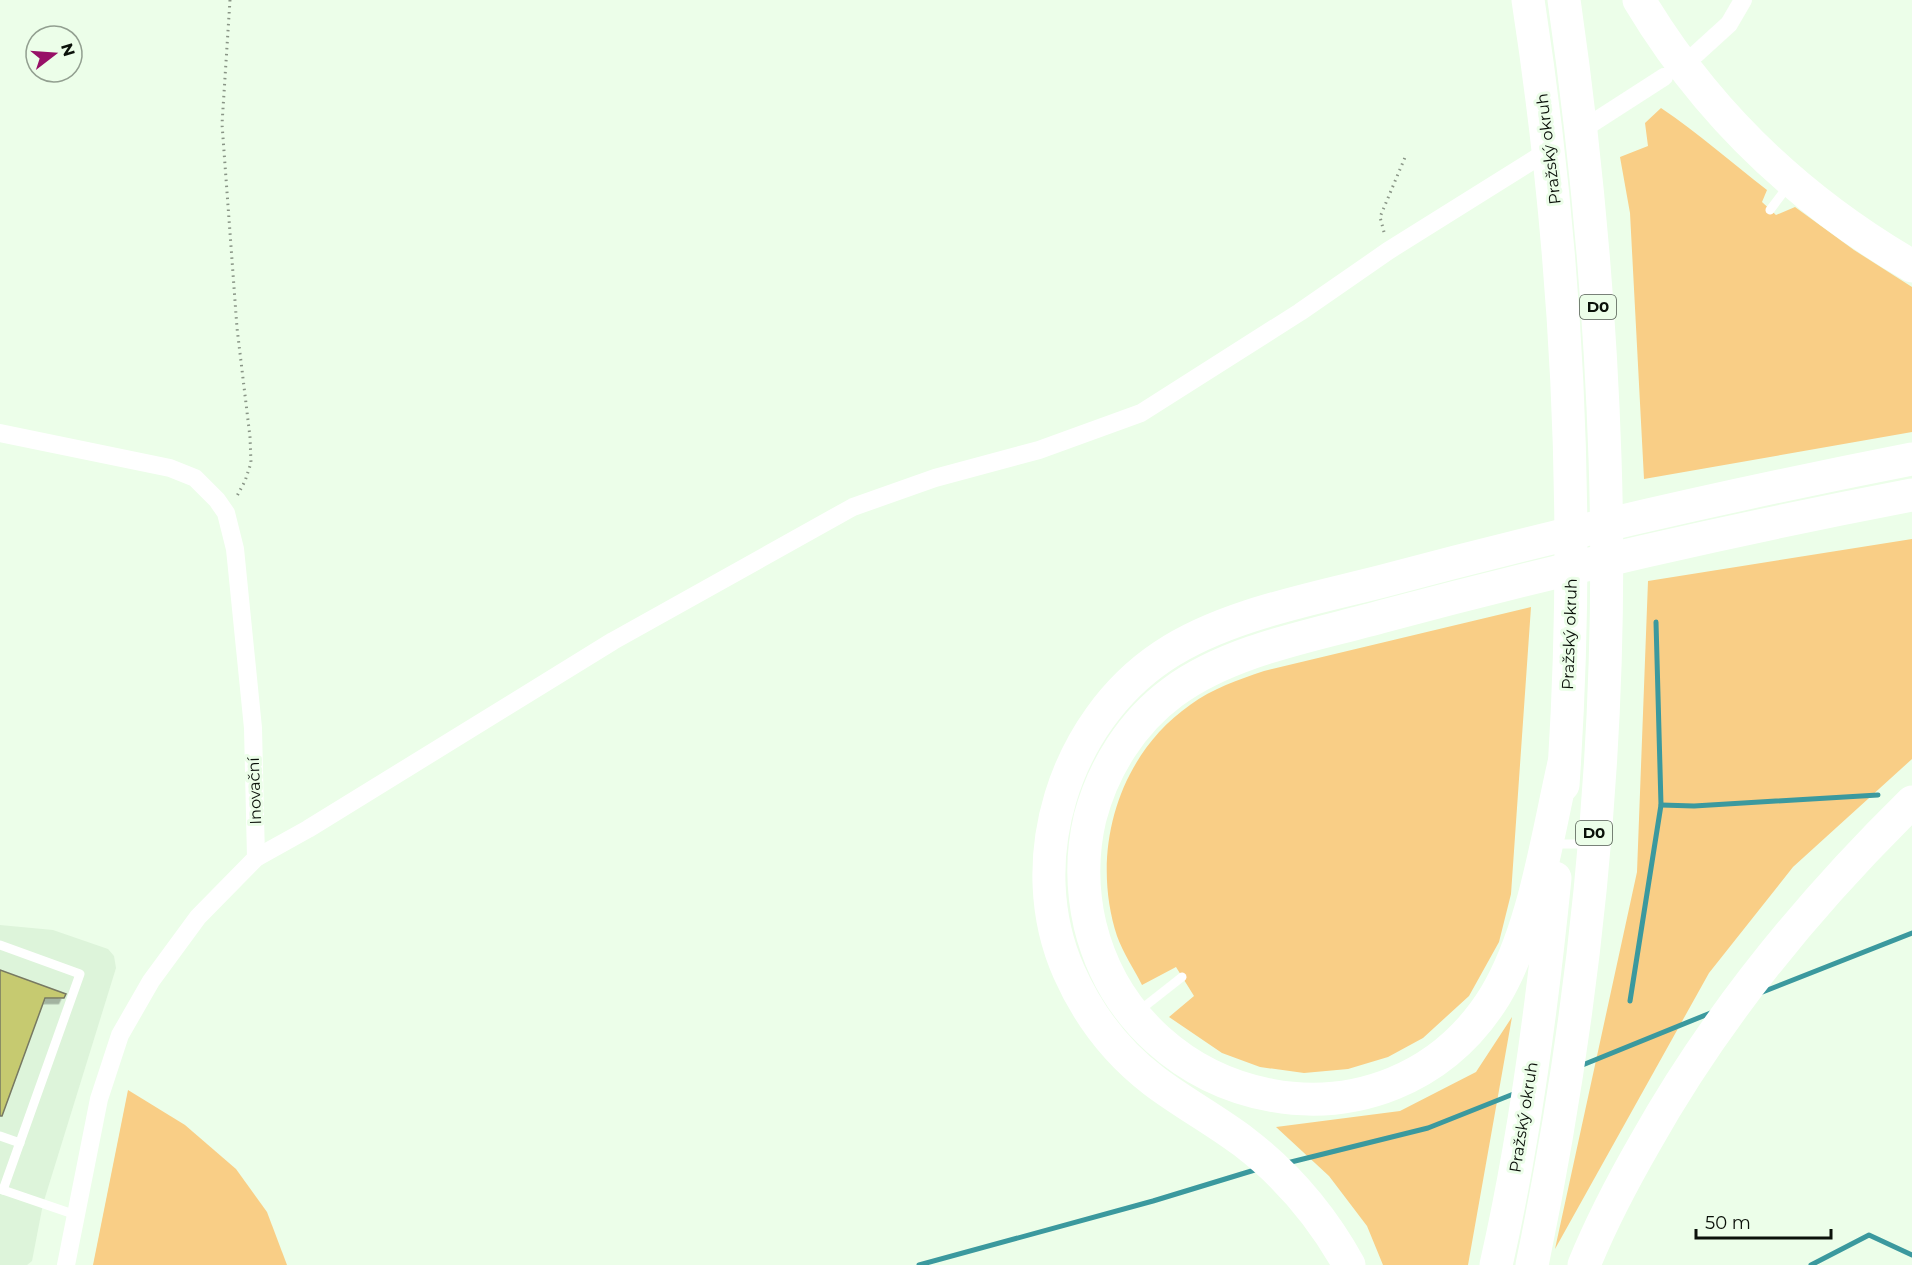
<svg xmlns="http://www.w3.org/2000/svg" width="1912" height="1265" font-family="Montserrat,sans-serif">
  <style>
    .built { fill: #ddf4da }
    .green { fill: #f9ce86 }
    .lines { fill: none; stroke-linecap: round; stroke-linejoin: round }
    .stream { stroke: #3b999e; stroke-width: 5 }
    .building { fill: #c6ca70; stroke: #777962; stroke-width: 1.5; filter: url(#shadow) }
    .path { stroke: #899586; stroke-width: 3; stroke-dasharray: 1.5 4.5; stroke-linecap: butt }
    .lane { stroke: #fff; stroke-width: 9 }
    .street { stroke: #fff; stroke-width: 18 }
    .highway { stroke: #fff; stroke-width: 33 }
    .labels { text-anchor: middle; stroke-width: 6; stroke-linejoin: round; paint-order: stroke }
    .shield { fill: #ecfee9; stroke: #4e584d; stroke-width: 1.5 }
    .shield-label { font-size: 15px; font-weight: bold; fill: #0b110a }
    .street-label { font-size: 16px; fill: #0b110a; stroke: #ecfee9 }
  </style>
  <defs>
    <filter id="shadow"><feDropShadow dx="-5.5" dy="5.5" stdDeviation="0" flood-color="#0004"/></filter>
  </defs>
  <rect width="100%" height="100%" fill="#ecfee9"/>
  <polygon class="built" points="0,925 53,930 108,949 114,956 116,968 43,1204 32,1261 27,1265 0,1265"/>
  <g class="green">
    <path d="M1661 108C1698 133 1732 163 1767 190L1762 202 1776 215 1795 207 1854 250 1912 287V432L1644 479 1630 213 1620 157 1648 146 1645 123Z"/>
    <polygon points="1912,539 1912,759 1793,867 1709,973 1555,1249 1637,872 1648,581"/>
    <path d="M1531 607 1511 894 1499 942 1469 996 1423 1038 1388 1057 1348 1069 1304 1073 1260 1067 1222 1053 1169 1017 1194 996 1176 967 1142 985C1134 969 1123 953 1117 936 1090 853 1117 756 1190 705 1213 688 1238 680 1264 671Z"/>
    <polygon points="1512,1017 1468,1265 1383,1265 1367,1226 1329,1176 1276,1127 1400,1111 1476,1072"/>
    <polygon points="128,1090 185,1125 236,1169 267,1212 287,1265 93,1265"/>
  </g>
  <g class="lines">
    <g class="stream">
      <polyline points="1661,805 1694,806 1878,795"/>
      <polyline points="1760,993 1912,933"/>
      <polyline points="1630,1001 1661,805 1656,622"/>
      <polyline points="1580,1066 1713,1012"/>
      <polyline points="1287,1163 1428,1128 1516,1093"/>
      <polyline points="919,1265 1153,1201 1258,1169"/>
      <polyline points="1811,1265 1869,1235 1912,1255"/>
    </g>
  </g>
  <polygon class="building" points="0,970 66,994 64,998 45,998 2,1116 0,1116"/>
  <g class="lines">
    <g class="path">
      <polyline points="230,0 222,124 237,328 250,437 251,463 245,481 237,496"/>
      <polyline points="1384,232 1380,217 1406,155"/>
    </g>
    <g class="lane">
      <polyline points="1770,210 1788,186"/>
      <polyline points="1559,844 1588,844"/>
      <polyline points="0,945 80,974 3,1190"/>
      <polyline points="1140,1010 1182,977"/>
      <polyline points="0,1136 20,1143"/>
      <polyline points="0,1189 76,1215"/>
    </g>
    <g class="street">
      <polyline points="1696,54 1729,24 1743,0"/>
      <polyline points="1577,133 1664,77"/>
      <polyline points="0,433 170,468 195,478 217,500 226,513 235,549 253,728 256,858"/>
      <polyline points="66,1265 99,1099 120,1035 151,981 198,917 256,858 308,829 613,641 853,507 935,478 1039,450 1141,413 1300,312 1388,251 1554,147"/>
    </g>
    <g class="highway">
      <path d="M1528 0C1568 260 1581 523 1563 785"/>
      <path d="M1639 0C1706 112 1800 201 1912 266"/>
      <path d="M1564 763C1547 837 1534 931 1495 996 1390 1166 1136 1114 1090 925 1082 890 1082 852 1090 818 1103 768 1132 722 1173 692 1231 649 1316 635 1384 616 1559 569 1735 529 1912 495"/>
      <path d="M1349 1265C1323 1218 1287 1175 1244 1142 1215 1120 1183 1103 1154 1081 1116 1052 1088 1015 1069 972 1020 862 1064 722 1163 656 1224 615 1313 599 1383 581 1558 534 1734 494 1912 459"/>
      <path d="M1496 1265C1525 1138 1542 1008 1555 878"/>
      <path d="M1532 1265C1587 1001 1614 728 1605 458 1600 304 1586 152 1564 0"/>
      <path d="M1584 1265C1601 1223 1622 1183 1645 1143 1716 1016 1808 904 1912 802"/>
    </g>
  </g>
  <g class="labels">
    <g class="shield">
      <rect x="1580" y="295" width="36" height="24" rx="4.5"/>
      <rect x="1576" y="821" width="36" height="24" rx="4.5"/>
    </g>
    <g class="shield-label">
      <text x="1598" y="312">D0</text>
      <text x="1594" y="838">D0</text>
    </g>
    <g class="street-label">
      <text transform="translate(1548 149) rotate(-97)" y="6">Pražský okruh</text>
      <text transform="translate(1569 634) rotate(-88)" y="6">Pražský okruh</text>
      <text transform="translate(254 791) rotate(-92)" y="6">Inovační</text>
      <text transform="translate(1523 1117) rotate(-81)" y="6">Pražský okruh</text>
    </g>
  </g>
  <g transform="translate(54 54) rotate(73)"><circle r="28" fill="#ecfee9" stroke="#929f90" stroke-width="1.5"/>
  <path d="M0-4.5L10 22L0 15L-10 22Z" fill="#971167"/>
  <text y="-9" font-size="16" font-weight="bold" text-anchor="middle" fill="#0b110a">N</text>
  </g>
  <path d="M1696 1229v9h135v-9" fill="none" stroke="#0b110a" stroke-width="3"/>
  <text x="1705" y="1229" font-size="18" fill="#0b110a" stroke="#ecfee9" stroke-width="4.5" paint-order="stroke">50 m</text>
</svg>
